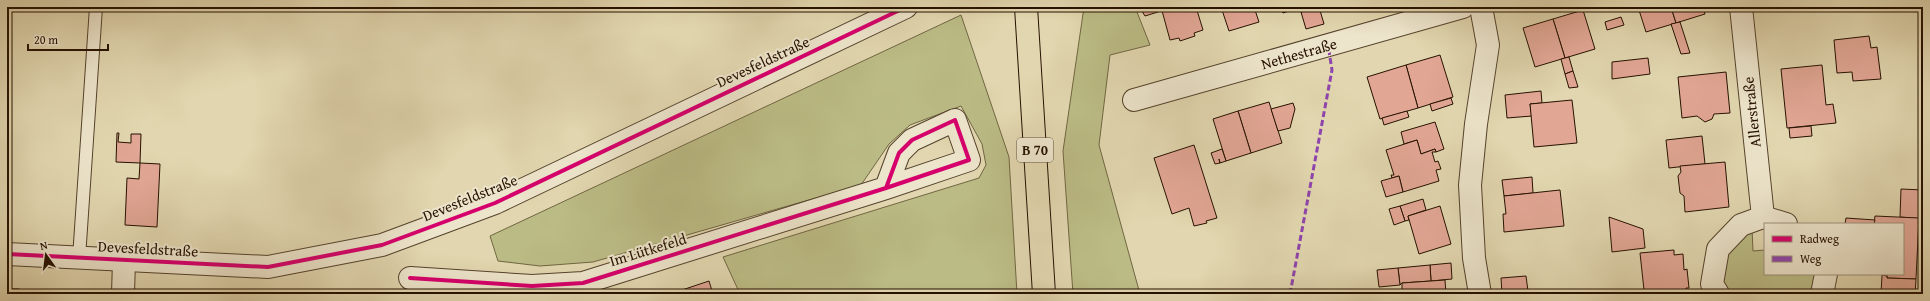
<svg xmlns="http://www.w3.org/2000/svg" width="1930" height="301" font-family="'Gentium Book Plus',serif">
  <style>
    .green { fill: #bbbb85; stroke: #706642 }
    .building { fill: #e1a694; stroke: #261100 }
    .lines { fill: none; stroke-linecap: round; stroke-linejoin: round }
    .lane-casing { stroke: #55422c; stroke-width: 14 }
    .street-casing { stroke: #55422c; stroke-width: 24 }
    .highway-casing { stroke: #261100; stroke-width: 24 }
    .lane { stroke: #ece4cb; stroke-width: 12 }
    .street { stroke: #ece4cb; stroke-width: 22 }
    .highway { stroke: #e1d6af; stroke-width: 22 }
    .quiet { stroke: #8e44ad; stroke-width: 3; stroke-dasharray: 6 3; stroke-linecap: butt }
    .cycleway-casing { stroke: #ece4cb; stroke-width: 6 }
    .cycleway { stroke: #d6006c; stroke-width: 4 }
    .labels { text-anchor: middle; stroke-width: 4; stroke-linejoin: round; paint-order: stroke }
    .shield { fill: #ece4cb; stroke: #61503d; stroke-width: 1 }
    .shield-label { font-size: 14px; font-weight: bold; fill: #261100 }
    .street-label { font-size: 15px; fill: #261100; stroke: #ece4cb }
  </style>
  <rect width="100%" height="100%" fill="#e1d6af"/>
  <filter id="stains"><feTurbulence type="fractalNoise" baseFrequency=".005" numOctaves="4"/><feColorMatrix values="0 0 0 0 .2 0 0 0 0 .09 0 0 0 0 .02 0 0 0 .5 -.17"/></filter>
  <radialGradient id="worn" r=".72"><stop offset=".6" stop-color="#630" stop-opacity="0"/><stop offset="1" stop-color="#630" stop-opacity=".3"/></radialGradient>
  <g class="green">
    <polygon points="1084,7 1135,7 1150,45 1110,55 1099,145 1140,294 1073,294 1063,151"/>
    <polygon points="961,15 1009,157 1017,294 740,294 723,257 979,178 986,165 982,144 961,106 910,125 889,144 861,185 593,262 540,266 498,261 490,236"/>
    <path d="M1752 229 1753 251 1765 250V274H1818L1813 294H1727C1715 260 1730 252 1752 229Z"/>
  </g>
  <g class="building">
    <polygon points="1161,7 1196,7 1203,30 1194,33 1195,36 1180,41 1179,38 1170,40"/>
    <polygon points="1161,7 1161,11 1145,16 1140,8"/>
    <polygon points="1221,7 1254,7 1259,22 1229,31"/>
    <polygon points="1281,7 1301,7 1283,13"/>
    <polygon points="1319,7 1324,24 1306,29 1301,12"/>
    <polygon points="1638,7 1671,7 1676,23 1646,32"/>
    <polygon points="1671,7 1703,7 1705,14 1676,23"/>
    <polygon points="1583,10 1595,49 1565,58 1553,19"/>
    <polygon points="1621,17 1624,25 1607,30 1605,22"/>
    <polygon points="1553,19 1565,58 1535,67 1523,28"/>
    <polygon points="1680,22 1690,53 1681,54 1671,24"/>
    <polygon points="1869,36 1871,48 1877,47 1881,79 1853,81 1852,72 1837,73 1834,40"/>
    <polygon points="1440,55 1453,97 1418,108 1406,65"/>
    <polygon points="1569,57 1573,71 1565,74 1561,59"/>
    <polygon points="1648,58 1650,74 1612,79 1612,62"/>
    <polygon points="1406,65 1418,108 1380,119 1367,77"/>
    <polygon points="1822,65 1826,105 1833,104 1836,123 1787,128 1781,69"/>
    <polygon points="1573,71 1578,87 1569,88 1565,74"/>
    <polygon points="1726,72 1730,113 1714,114 1712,119 1705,122 1697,116 1682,118 1678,77"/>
    <polygon points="1541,91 1542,103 1530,104 1532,116 1507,118 1505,95"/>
    <polygon points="1451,98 1453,104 1432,111 1430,104"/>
    <polygon points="1572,100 1577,143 1534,147 1530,104"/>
    <polygon points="1269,102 1282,143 1251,153 1238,111"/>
    <polygon points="1293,103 1295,109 1290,128 1278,131 1271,109"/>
    <polygon points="1238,111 1251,153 1226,161 1213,119"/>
    <polygon points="1407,111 1409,117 1384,125 1382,118"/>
    <polygon points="1435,122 1444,149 1436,152 1435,149 1421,154 1417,140 1404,144 1401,132"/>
    <polygon points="1811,126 1812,136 1790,138 1789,128"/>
    <polygon points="117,133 119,133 118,142 131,143 131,134 141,134 140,163 116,162"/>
    <polygon points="1702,136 1705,164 1669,168 1666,140"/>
    <polygon points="1417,140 1421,154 1435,149 1436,152 1432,152 1435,162 1438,161 1441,169 1436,170 1439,181 1403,192 1399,176 1392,178 1391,175 1394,175 1386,150"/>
    <polygon points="1194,145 1217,218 1206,221 1207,223 1194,226 1189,208 1172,214 1154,158"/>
    <polygon points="1222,149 1226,161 1220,163 1219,159 1220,163 1215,164 1211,153"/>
    <polygon points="1725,162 1729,207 1685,212 1684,196 1680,193 1678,176 1681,172 1680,166"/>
    <polygon points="140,163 160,164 157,227 125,225 127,178 139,179"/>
    <polygon points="1399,176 1403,192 1386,197 1381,181"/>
    <polygon points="1532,177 1533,193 1504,196 1502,180"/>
    <polygon points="1901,189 1923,190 1923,219 1900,217"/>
    <polygon points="1560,190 1564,226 1504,232 1503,214 1506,214 1504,196"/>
    <polygon points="1423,199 1426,210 1408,216 1409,220 1405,221 1400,206"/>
    <polygon points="1400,206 1405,221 1394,225 1389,209"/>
    <polygon points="1440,206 1451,244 1419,254 1408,216"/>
    <polygon points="1875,216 1919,218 1916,279 1887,278 1887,274 1903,274 1903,224 1874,224"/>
    <polygon points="1609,217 1643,229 1645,248 1612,252"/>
    <polygon points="1846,218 1875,220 1874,224 1845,224"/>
    <polygon points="1674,250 1674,255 1683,254 1684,270 1687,269 1689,288 1686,288 1687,294 1651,294 1650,290 1644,290 1640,253"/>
    <polygon points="1451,263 1452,279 1431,281 1430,265"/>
    <polygon points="1430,265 1431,281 1402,283 1400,285 1398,268"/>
    <polygon points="1398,268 1400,285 1379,287 1377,270"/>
    <polygon points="1882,275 1887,276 1887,278 1916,279 1915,294 1881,294"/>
    <polygon points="1526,276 1528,291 1502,294 1501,278"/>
    <polygon points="1445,280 1446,294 1402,294 1402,283"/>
    <polygon points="709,281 713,294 670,294"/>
    <rect x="7" y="289" width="12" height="5"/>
  </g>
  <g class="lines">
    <g class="lane-casing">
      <polyline id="lane" points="79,258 96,7"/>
    </g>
    <g class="street-casing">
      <g id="street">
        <polyline points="1741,7 1763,217"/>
        <polyline points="1134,100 1463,7"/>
        <polyline points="7,254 268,267 382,245 495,203 906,7"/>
        <polyline points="410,278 532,286 583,283 886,188 969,160 955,120 912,140 899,153 886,188"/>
        <polyline points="123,294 124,260"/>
        <polyline points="1480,294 1474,258 1470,185 1476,124 1488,45 1481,7"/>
        <polyline points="1718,294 1712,284 1718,249 1741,225 1763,217 1786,224"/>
        <polyline points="1822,294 1826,274"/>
      </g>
    </g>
    <g class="highway-casing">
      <polyline id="highway" points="1026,7 1044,294"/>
    </g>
    <use href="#lane" class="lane"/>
    <use href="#street" class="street"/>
    <use href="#highway" class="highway"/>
    <polyline class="quiet" points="1290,294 1332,70 1328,45"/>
    <g class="cycleway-casing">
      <g id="cycleway">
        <polyline points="7,254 268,267 382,245 495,203 906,7"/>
        <polyline points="410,278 532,286 583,283 886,188 969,160 955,120 912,140 899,153 886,188"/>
      </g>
    </g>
    <use href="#cycleway" class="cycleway"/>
  </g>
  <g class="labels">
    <rect class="shield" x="1017" y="138" width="36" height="24" rx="3"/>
    <g class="shield-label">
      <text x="1035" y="155">B 70</text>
    </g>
    <g class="street-label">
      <text transform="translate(1299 54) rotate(-16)" y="5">Nethestraße</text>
      <text transform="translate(763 62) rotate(-25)" y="5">Devesfeldstraße</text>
      <text transform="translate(1752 112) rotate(-96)" y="5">Allerstraße</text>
      <text transform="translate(470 198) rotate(-22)" y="5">Devesfeldstraße</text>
      <text transform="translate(148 249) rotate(3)" y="5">Devesfeldstraße</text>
      <text transform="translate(648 250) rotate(-17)" y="5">Im Lütkefeld</text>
    </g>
  </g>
  <rect width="1930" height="301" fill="none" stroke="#e1d6af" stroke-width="24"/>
  <rect x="8" y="8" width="1914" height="285" fill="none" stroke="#261100" stroke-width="2"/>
  <rect x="12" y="12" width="1906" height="277" fill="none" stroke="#261100"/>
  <rect x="1764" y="223" width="140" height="52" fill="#ece4cb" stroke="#9d907a"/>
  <rect x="1772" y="236" width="20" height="6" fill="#d6006c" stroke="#9d907a"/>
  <text x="1800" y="243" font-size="12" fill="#261100">Radweg</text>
  <rect x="1772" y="256" width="20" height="6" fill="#8e44ad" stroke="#9d907a"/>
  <text x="1800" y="263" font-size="12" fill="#261100">Weg</text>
  <g transform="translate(46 255) rotate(346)" stroke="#ece4cb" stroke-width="3" paint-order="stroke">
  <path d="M0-3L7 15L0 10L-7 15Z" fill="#261100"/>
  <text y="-6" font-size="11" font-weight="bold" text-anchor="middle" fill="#261100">N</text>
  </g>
  <path d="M28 44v6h80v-6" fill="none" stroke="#261100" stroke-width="2"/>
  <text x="34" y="44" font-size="12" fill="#261100" stroke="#ece4cb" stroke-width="3" paint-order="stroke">20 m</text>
  <rect width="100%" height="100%" filter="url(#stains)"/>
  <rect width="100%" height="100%" fill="url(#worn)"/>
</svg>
